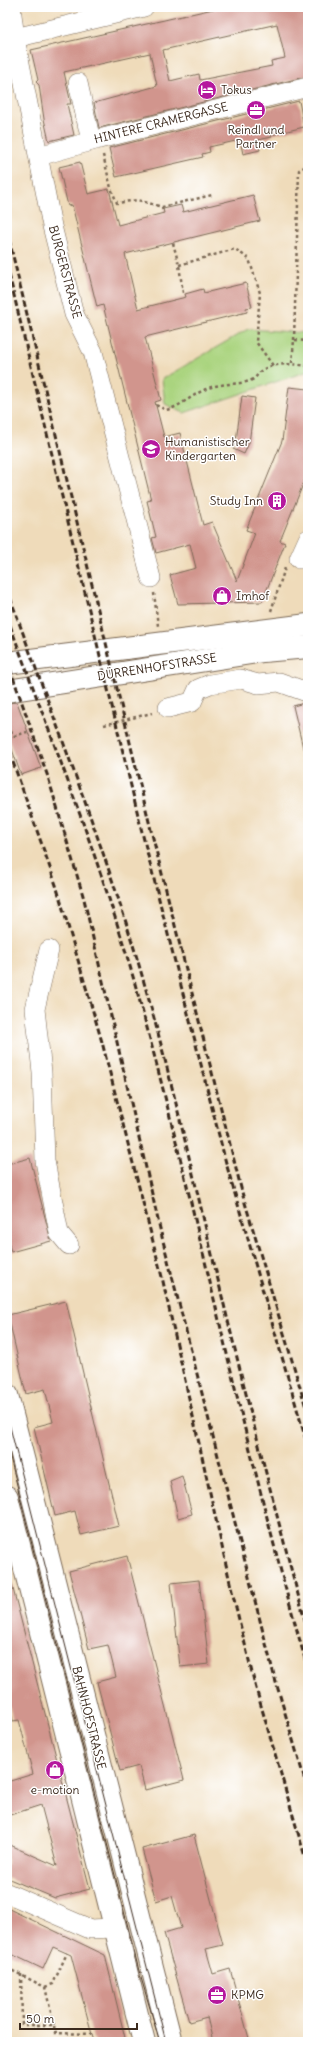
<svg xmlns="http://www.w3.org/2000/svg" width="315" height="2049" font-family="Delius,sans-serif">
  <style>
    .green { fill: #aad47f; stroke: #727f4e }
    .building { fill: #d1958d; fill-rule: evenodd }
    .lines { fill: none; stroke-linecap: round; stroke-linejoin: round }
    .minor-casing { stroke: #7a6855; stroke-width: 20 }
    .major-casing { stroke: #7a6855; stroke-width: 24 }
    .path { stroke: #7a6855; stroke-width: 2.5; stroke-dasharray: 3 3; stroke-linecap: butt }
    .minor { stroke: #fff; stroke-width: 19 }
    .major { stroke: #fff; stroke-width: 22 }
    .tram { stroke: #3b2a1e; stroke-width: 1 }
    .rail { stroke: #3b2a1e; stroke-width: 3; stroke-dasharray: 6 3; stroke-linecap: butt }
    .labels { text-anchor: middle; stroke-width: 3; stroke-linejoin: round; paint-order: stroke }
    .poi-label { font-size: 12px; fill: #3b2a1e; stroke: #fff; text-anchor: start }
    .street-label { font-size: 12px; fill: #3b2a1e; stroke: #fff }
  </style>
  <rect width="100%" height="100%" fill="#fff"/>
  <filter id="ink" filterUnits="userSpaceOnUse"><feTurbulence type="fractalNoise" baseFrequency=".025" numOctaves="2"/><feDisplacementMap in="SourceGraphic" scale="8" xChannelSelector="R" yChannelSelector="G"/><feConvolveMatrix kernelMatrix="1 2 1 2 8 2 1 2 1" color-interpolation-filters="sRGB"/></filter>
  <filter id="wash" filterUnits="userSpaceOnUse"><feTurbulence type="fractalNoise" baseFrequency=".012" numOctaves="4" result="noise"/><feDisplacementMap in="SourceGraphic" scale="16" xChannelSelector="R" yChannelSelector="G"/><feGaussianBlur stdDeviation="0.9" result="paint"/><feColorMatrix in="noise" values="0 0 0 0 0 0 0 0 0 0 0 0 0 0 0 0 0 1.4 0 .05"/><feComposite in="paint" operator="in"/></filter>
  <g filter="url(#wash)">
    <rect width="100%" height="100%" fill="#efdbba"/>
    <polygon class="green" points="248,329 308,333 308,371 184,413 165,404 162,379"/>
    <g id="blocks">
      <g class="building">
        <path d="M222 7H308V76L99 128 94 103 157 86 150 53 64 72 71 104H67L74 135 49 141 44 119 39 85 36 82 38 80 31 50ZM277 24 285 58 271 61 272 66 200 80 199 74 170 81 163 50Z"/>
        <polygon points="299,101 304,127 271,135 272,137 258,140 260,150 243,154 240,140 209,147 210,152 202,154 203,157 116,177 109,148"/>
        <polygon points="80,162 88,194 109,189 118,225 164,213 163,209 181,205 183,212 253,195 260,221 125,254 138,309 186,297 185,294 203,289 204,293 246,283 252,307 246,308 247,312 145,337 161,400 155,402 164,437 180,433 203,525 212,522 237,581 255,533 246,530 282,441 289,387 308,389 308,472 280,541 285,543 262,602 178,604 170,575 196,568 190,544 156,553 152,538 156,537 147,501 151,500 103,305 97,307 72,205 68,206 59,167"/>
        <polygon points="242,396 255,398 249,443 244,454 233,449 236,441"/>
        <polygon points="17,702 41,768 21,775 7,735 7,703"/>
        <polygon points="308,702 308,748 303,748 293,706"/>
        <polygon points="30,1158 51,1241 11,1252 7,1238 7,1164"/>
        <polygon points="66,1301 119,1526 81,1535 75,1511 55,1516 34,1427 53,1422 45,1389 26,1394 8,1315"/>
        <polygon points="182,1476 192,1514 178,1518 170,1481"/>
        <polygon points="127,1556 184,1780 145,1790 139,1766 120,1771 97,1682 116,1677 108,1645 89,1649 69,1571"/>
        <polygon points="199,1580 209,1664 180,1667 171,1583"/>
        <polygon points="11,1581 90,1889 55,1898 7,1878 7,1844 57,1866 41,1805 7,1816 7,1782 33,1774 19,1720 13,1721 7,1697 7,1582"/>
        <polygon points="194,1835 223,1945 206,1949 213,1974 230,1969 250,2042 213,2042 207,2017 189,2022 164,1933 181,1928 172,1896 156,1901 142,1849"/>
        <polygon points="7,1908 105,1955 126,2042 94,2042 71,1955 53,1947 43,1969 7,1952"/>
      </g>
    </g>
  </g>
  <g filter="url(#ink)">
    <use href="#blocks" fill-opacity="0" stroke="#7a6855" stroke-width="1"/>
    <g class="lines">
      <g class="minor-casing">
        <g id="minor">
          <polyline points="11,7 15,38 52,226 74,314 93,352 151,578"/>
          <polyline points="15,38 144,7"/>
          <polyline points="78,83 91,141"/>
          <polyline points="39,156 99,139 308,87"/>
          <polyline points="299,559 308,539"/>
          <polyline points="168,708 192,702 198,689 210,684 241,679 258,684 279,682 304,691 308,691"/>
          <polyline points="49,950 35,1009 42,1072 45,1161 59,1233 69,1245"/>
          <polyline points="7,1893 90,1929 114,1928"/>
        </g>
      </g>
      <g class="major-casing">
        <g id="major">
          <polyline points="7,663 308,625"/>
          <polyline points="7,691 263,651 308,647"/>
          <polyline points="7,1395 171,2042"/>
          <polyline points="7,1497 144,2042"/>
        </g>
      </g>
      <g class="path">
        <polyline points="306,105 308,113"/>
        <polyline points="103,155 111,188 117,203 138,200 162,207 212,195"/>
        <polyline points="162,207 163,213"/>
        <polyline points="173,243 179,265 183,293"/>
        <polyline points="179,265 235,249 249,259 260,293 256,342 274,367"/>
        <polyline points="294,340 299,170 308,165"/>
        <polyline points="292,363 294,340 308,341"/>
        <path d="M156 405 166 410C180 407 192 395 206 389 220 383 232 385 246 382 258 379 255 375 262 370 275 362 295 364 308 366"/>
        <polyline points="154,593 158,626"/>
        <polyline points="271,611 285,568"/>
        <polyline points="104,725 152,713"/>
        <polyline points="11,731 13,737"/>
        <polyline points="8,738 27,732"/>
        <polyline points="7,1968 45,1987 54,2025"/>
        <polyline points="21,1974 22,2025 54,2025 55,2033 92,2034"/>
        <polyline points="45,1987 53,1984 67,1953"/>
      </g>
      <use href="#minor" class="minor"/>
      <use href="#major" class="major"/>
      <g class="tram">
        <polyline points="7,1415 166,2042"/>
        <polyline points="7,1445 139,1971 160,2042"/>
      </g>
      <g class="rail">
        <polyline points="7,231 151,830 243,1196 308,1414"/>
        <polyline points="7,266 142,832 226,1163 308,1447"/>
        <path d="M7 589C54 721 107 851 145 986 177 1098 201 1212 229 1325 254 1427 280 1530 308 1631"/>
        <path d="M7 617C52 741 102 864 137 991 199 1216 243 1445 308 1669"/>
        <polyline points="7,660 48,777 84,899 161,1233 275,1679 308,1791"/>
        <polyline points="7,745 56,885 102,1042 162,1277 231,1587 255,1685 308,1867"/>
      </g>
    </g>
  </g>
  <defs>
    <g id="hotel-disc" transform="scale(1)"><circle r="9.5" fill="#b5179e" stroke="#fff"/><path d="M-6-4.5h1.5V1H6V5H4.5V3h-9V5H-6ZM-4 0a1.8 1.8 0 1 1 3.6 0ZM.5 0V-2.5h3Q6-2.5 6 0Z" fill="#fff"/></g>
    <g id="office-disc" transform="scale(1)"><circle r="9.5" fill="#b5179e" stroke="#fff"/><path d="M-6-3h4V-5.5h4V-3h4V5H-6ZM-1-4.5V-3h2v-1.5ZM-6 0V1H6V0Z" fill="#fff"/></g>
    <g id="school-disc" transform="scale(1)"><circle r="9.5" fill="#b5179e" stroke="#fff"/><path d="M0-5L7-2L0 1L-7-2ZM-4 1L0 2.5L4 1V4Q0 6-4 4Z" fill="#fff"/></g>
    <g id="building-disc" transform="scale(1)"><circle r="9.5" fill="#b5179e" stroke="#fff"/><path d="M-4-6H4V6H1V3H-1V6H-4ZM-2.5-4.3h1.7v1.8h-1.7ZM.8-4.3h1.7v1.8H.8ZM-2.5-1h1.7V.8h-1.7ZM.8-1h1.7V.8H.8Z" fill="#fff"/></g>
    <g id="shop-disc" transform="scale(1)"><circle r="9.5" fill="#b5179e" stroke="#fff"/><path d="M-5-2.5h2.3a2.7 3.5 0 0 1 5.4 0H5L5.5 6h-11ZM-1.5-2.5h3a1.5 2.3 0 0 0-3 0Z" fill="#fff"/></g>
  </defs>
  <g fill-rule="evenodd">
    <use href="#hotel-disc" x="207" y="90"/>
    <use href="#office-disc" x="256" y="110"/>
    <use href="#school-disc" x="151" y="449"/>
    <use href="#building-disc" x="277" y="501"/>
    <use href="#shop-disc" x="222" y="596"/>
    <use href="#shop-disc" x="55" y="1770"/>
    <use href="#office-disc" x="217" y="1995"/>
  </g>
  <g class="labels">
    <g class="poi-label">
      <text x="221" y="94">Tokus</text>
      <text x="256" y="134" text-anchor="middle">Reindl und<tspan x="256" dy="14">Partner</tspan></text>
      <text x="165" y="446">Humanistischer<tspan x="165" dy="14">Kindergarten</tspan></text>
      <text x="263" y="505" text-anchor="end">Study Inn</text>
      <text x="236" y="600">Imhof</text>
      <text x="55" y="1794" text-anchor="middle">e-motion</text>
      <text x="231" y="1999">KPMG</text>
    </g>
    <g class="street-label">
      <text transform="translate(161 123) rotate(-14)" y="4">HINTERE CRAMERGASSE</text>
      <text transform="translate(65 272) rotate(75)" y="4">BURGERSTRASSE</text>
      <text transform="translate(157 667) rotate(-9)" y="4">DÜRRENHOFSTRASSE</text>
      <text transform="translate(89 1718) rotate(76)" y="4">BAHNHOFSTRASSE</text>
    </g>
  </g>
  <rect width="315" height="2049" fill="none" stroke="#fff" stroke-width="24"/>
  <path d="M20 2023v6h117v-6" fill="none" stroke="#3b2a1e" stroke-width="2"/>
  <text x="26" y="2023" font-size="12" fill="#3b2a1e" stroke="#ffffff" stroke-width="3" paint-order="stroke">50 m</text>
</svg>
